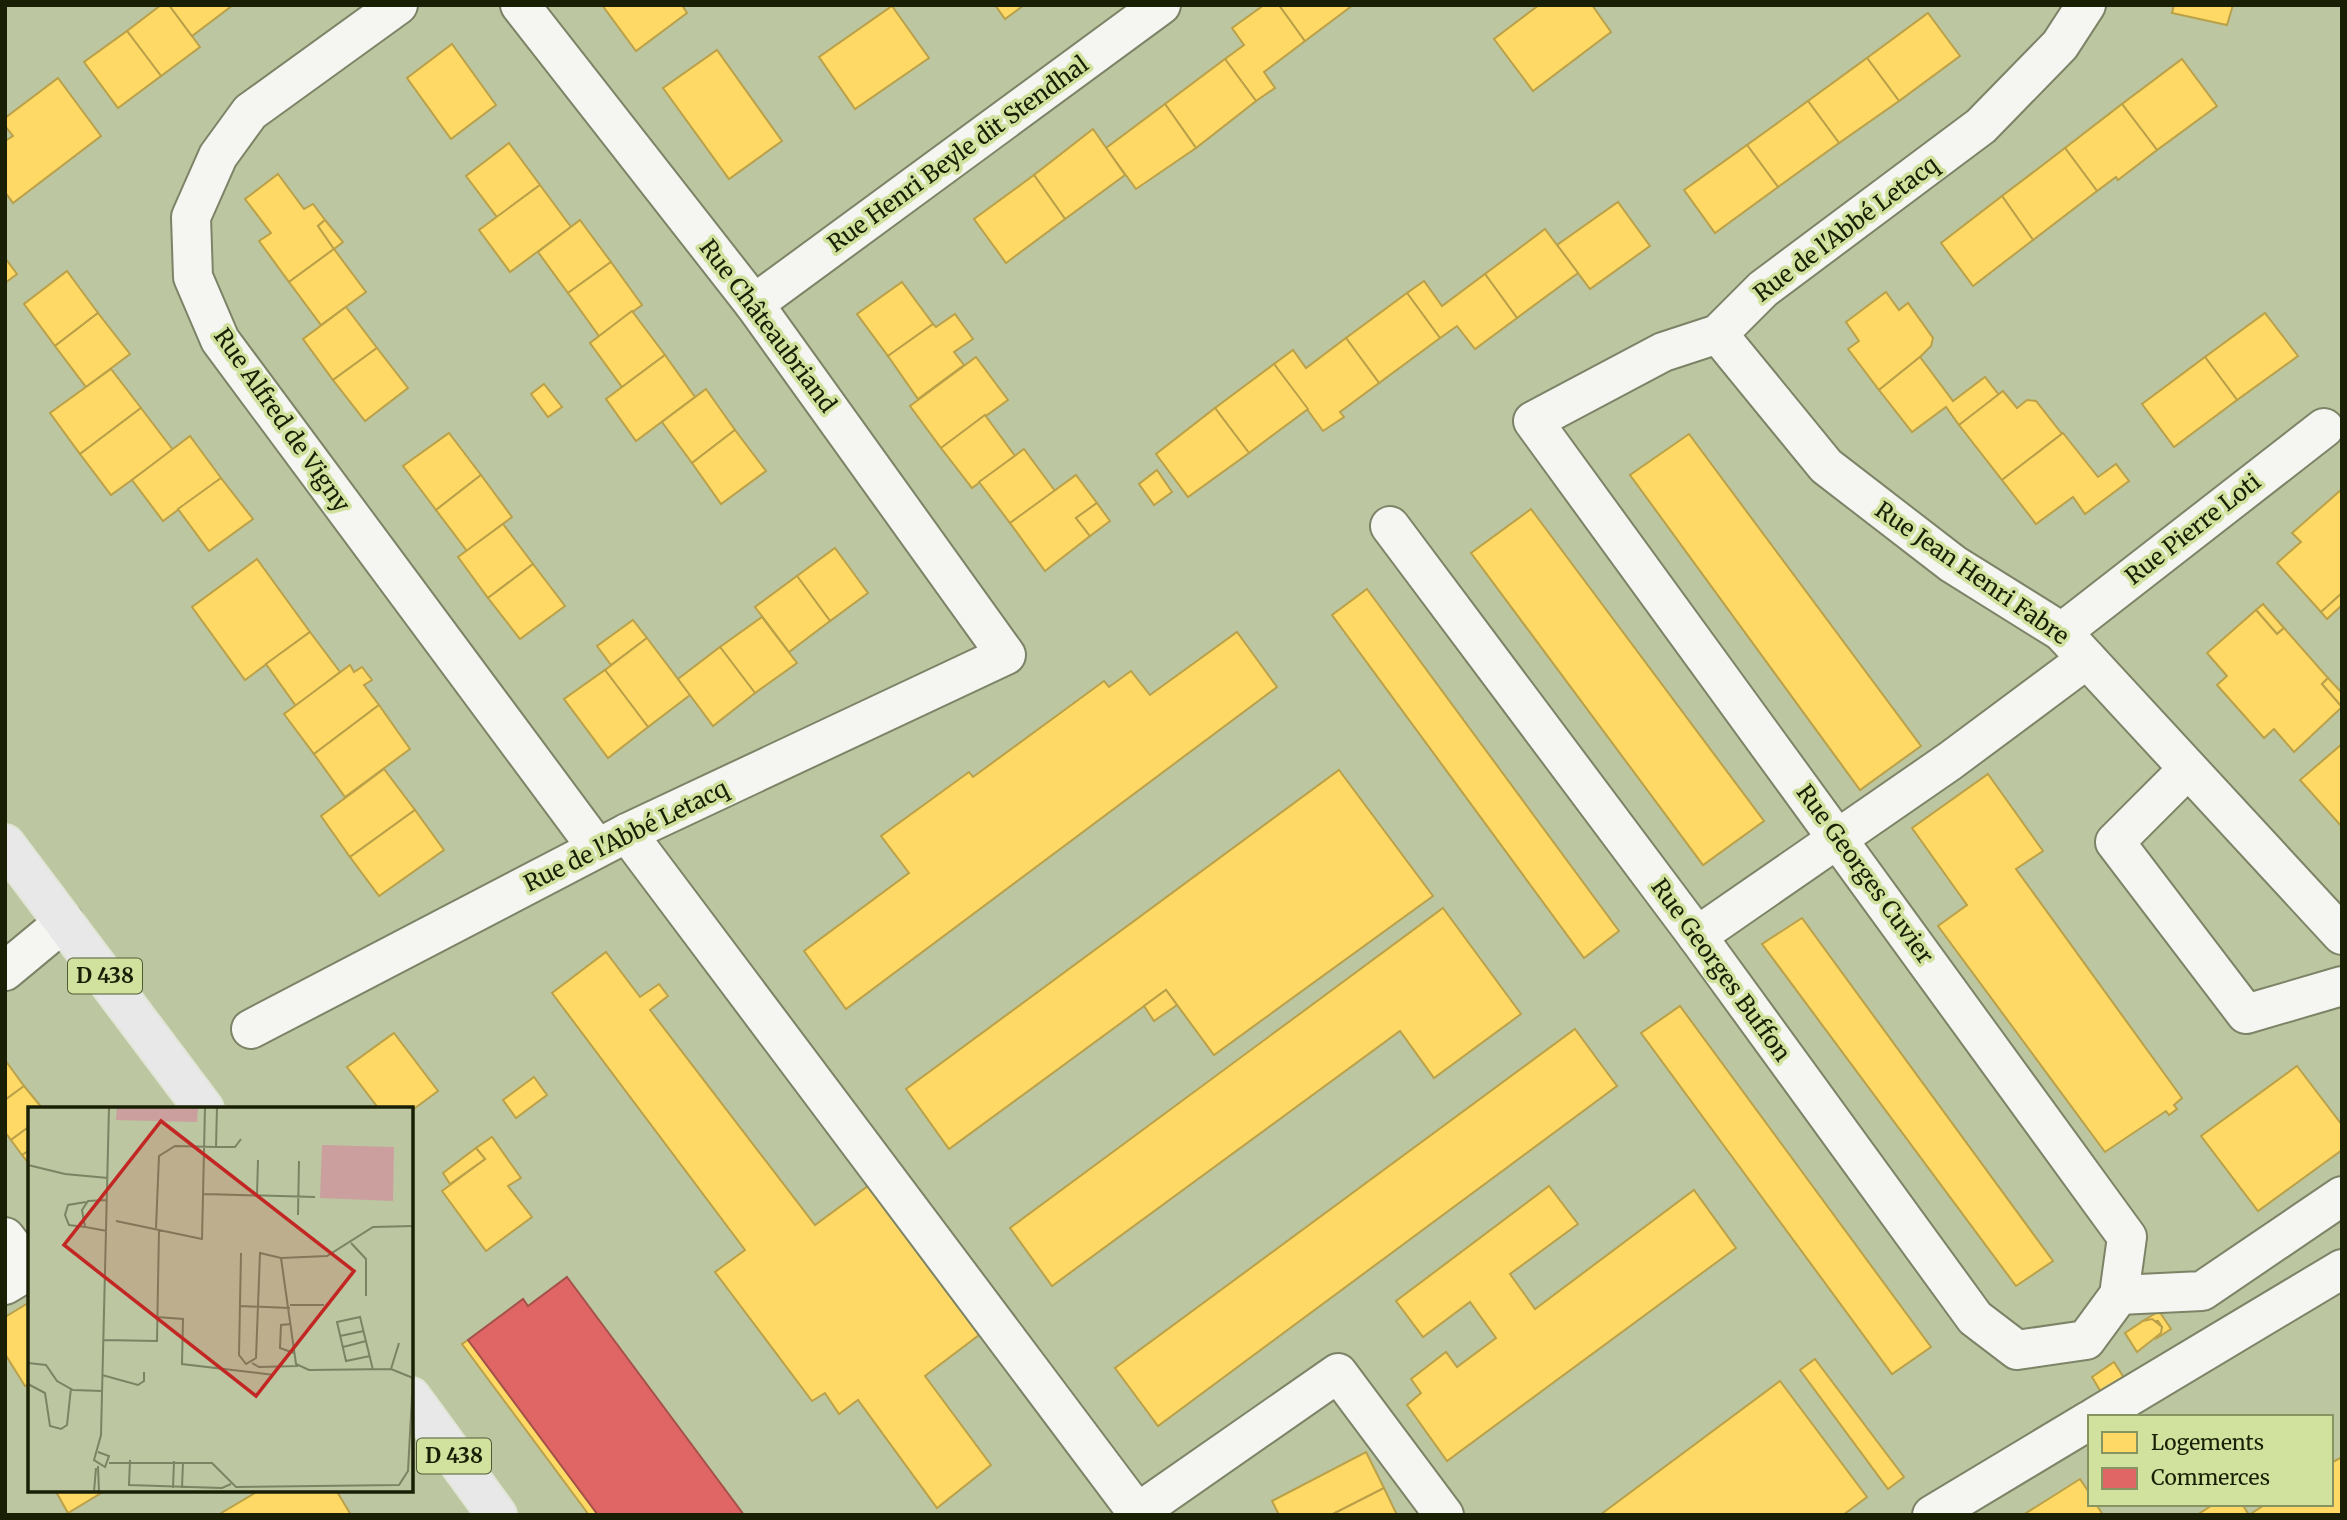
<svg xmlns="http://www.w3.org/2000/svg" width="2347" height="1520" font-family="Merriweather,serif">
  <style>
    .homes { fill: #ffd966; stroke: #baa149; stroke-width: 2 }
    .shops { fill: #e06666; stroke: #a45149; stroke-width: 2 }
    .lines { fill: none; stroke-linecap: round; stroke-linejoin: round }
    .minor-casing { stroke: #7c8366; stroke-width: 42 }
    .major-casing { stroke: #e1e5d5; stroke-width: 42 }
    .minor { stroke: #f5f6f1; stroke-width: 38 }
    .major { stroke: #e9e8e9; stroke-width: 38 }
    .labels { text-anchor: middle; stroke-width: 7; stroke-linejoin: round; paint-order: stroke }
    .shield { fill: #d1e29f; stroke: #505a33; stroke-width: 2 }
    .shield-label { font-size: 21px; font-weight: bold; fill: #191f05 }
    .street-label { font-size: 23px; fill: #191f05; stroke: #d1e29f }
    .inset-road { fill: none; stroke: #7b8363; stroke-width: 2 }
    .view { fill: #c32724; fill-opacity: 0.15; stroke: #c32724; stroke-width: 3.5 }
    .inset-edge { fill: none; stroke: #191f05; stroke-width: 3.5 }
  </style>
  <rect width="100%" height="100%" fill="#bcc6a1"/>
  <g class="homes">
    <polygon points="161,5 169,5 200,47 161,76 127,31"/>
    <polygon points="169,5 233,5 192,36"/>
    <polygon points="602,5 682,5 687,13 636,51"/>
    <polygon points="995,5 1024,5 1005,19"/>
    <polygon points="1264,5 1279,5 1305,41 1264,72 1275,88 1256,101 1225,59 1244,45 1232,28"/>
    <polygon points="1279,5 1353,5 1305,41"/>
    <polygon points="1539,5 1592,5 1611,32 1533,91 1494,39"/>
    <polygon points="2174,5 2233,5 2227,25 2172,13"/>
    <polygon points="892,6 929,58 855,109 819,57"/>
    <polygon points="1928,13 1960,56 1899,101 1867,58"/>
    <polygon points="127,31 161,76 118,108 84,62"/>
    <polygon points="452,44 496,105 451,139 407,78"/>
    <polygon points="717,50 782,141 729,179 663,88"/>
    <polygon points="1867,58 1899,101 1839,143 1808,101"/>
    <polygon points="1225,59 1256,101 1196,148 1165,104"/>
    <polygon points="2182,59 2217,106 2157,150 2122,104"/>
    <polygon points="58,78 101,136 13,203 5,192 5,141 13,136 5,126 5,118"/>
    <polygon points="1808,101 1839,143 1778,187 1747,145"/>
    <polygon points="1165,104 1196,148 1136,189 1106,148"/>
    <polygon points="2122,104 2157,150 2118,180 2116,177 2097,191 2065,148"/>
    <polygon points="1093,129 1125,175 1065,219 1034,175"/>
    <polygon points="509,143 540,185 497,217 466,176"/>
    <polygon points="1747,145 1778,187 1715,233 1684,190"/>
    <polygon points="2065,148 2097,191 2033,240 2002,196"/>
    <polygon points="278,174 304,209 313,204 325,220 318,226 334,249 289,282 259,241 271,233 245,199"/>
    <polygon points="1034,175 1065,219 1006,263 974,219"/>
    <polygon points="540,185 571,227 510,272 479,230"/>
    <polygon points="2002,196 2033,240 1973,286 1941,243"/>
    <polygon points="1618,202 1650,246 1590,289 1557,245"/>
    <polygon points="325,220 343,242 334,249 318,226"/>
    <polygon points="580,220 611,262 568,293 538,252"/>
    <polygon points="1545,229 1578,273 1517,318 1485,274"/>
    <polygon points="334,249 366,292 321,325 289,282"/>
    <polygon points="5,258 17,274 5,283"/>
    <polygon points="611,262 642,305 599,336 568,293"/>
    <polygon points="67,271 98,313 55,346 24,304"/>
    <polygon points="1485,274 1517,318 1475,349 1457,326 1440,338 1407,293 1424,281 1442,306"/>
    <polygon points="902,282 933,324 888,356 857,314"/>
    <polygon points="1886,292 1899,310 1908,303 1933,338 1931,346 1920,357 1879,390 1848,349 1859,341 1846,322"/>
    <polygon points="1407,293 1440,338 1379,383 1346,338"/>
    <polygon points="346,307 377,348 333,380 303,339"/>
    <polygon points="632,311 665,355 622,387 590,343"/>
    <polygon points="98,313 130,354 86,387 55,346"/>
    <polygon points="2265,313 2298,356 2237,400 2205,357"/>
    <polygon points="955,314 973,339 954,352 964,365 918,399 888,356 933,324 936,327"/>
    <polygon points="1346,338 1379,383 1340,412 1344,417 1323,431 1274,364 1293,350 1306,368"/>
    <polygon points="377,348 408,388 365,421 333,380"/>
    <polygon points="665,355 695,397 636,441 606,399"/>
    <polygon points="976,357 1008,400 941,448 910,406"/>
    <polygon points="1920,357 1953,401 1985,377 1999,395 1959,425 1946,407 1912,432 1879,390"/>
    <polygon points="2205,357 2237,400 2174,447 2142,404"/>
    <polygon points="1274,364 1308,409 1249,453 1215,408"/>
    <polygon points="111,369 141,408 80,454 50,413"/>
    <polygon points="544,384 562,407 548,417 531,394"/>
    <polygon points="706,389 735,430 692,463 662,422"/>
    <polygon points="2003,391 2017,408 2027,400 2036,401 2062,434 2002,480 1959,425"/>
    <polygon points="141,408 173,450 111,495 80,454"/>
    <polygon points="1215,408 1249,453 1188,497 1156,454"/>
    <polygon points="985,415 1015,456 972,488 941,448"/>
    <polygon points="735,430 766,471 721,504 692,463"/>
    <polygon points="449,433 481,475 436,510 403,466"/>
    <polygon points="2063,433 2098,477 2116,464 2129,481 2085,514 2073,497 2036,524 2002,480"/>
    <polygon points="1689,434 1921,746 1860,790 1630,475"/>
    <polygon points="190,436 221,478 163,521 132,480"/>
    <polygon points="1024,449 1055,491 1010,523 979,482"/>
    <polygon points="1157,470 1172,492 1154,505 1139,484"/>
    <polygon points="481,475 512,517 467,551 436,510"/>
    <polygon points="1076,475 1097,503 1076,518 1090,536 1045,571 1010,523"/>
    <polygon points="221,478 253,519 209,551 178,509"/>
    <polygon points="2342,489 2342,593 2321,612 2277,563 2301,542 2292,533"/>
    <polygon points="1097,503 1110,521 1090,536 1076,518"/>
    <polygon points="1531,509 1764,821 1703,865 1471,553"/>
    <polygon points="503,524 533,564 488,598 458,557"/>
    <polygon points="835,548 868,593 830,621 797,576"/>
    <polygon points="257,559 310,632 245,680 192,607"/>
    <polygon points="533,564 565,606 520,639 488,598"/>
    <polygon points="797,576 830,621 789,652 755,607"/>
    <polygon points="1367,589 1619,931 1584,958 1332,615"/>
    <polygon points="2342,593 2342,605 2327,619 2321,612"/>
    <polygon points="2263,604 2284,628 2277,634 2256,610"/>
    <polygon points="2256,610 2277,634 2284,628 2328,678 2322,684 2342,707 2294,752 2274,729 2264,738 2217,685 2227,676 2207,653"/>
    <polygon points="762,617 797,663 755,693 720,647"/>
    <polygon points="633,620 647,638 611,665 597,646"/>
    <polygon points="310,632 340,672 296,706 266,664"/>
    <polygon points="1237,632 1277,687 846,1009 804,951 909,873 881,836 969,772 973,777 1104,681 1109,687 1131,671 1150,695"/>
    <polygon points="647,638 690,695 648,727 605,670"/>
    <polygon points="720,647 755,693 713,726 678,679"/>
    <polygon points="350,665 354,672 362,667 372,680 364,685 379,705 314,754 284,714"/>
    <polygon points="605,670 648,727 608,758 564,699"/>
    <polygon points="2328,678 2342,693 2342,707 2322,684"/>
    <polygon points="379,705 410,749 345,797 314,754"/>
    <polygon points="2342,744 2342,827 2300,780"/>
    <polygon points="384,769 415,810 350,857 321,816"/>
    <polygon points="1339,770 1433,896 1214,1055 1166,990 949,1149 906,1089"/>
    <polygon points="1988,774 2043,851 2016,869 2182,1098 2174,1105 2177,1109 2169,1115 2166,1111 2105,1152 1938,926 1967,905 1912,828"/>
    <polygon points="415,810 444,850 379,896 350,857"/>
    <polygon points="1443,908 1521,1014 1434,1078 1400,1031 1052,1286 1010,1228"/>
    <polygon points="1802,918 2053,1261 2016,1286 1762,944"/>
    <polygon points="606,952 640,997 659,984 668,996 650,1010 815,1225 868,1186 979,1335 925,1376 991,1465 937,1508 858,1400 839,1414 825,1393 812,1401 715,1272 745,1250 552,993"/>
    <polygon points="1166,990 1177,1005 1154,1021 1144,1006"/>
    <polygon points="1680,1006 1931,1347 1892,1374 1641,1033"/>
    <polygon points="1575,1029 1617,1086 1158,1426 1115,1368"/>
    <polygon points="394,1033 438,1091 411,1111 379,1109 347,1067"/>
    <polygon points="5,1060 24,1086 5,1100"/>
    <polygon points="2297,1066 2342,1125 2342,1150 2258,1211 2201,1136"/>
    <polygon points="534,1077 547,1095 516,1118 503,1100"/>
    <polygon points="24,1086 43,1109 30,1109 30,1126 11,1140 5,1132 5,1100"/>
    <polygon points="30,1126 30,1150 22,1155 11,1140"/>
    <polygon points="492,1137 521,1178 508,1186 532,1217 486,1251 442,1191 485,1159 476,1148"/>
    <polygon points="476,1148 485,1159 450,1184 443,1173"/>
    <polygon points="30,1150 30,1165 22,1155"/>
    <polygon points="1549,1186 1578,1224 1510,1274 1535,1309 1694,1190 1736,1248 1447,1461 1407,1405 1421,1393 1411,1379 1446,1352 1457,1367 1496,1338 1470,1302 1423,1337 1396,1301"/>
    <polygon points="30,1302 30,1383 25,1386 5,1354 5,1317"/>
    <polygon points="2159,1311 2171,1329 2157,1338 2162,1327 2158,1321 2143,1321"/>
    <polygon points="2152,1319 2162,1327 2161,1333 2137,1352 2125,1333 2143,1321"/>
    <polygon points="468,1340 598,1515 589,1515 462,1344"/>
    <polygon points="1815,1359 1904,1477 1888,1489 1800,1370"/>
    <polygon points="2114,1362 2124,1378 2101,1392 2092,1377"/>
    <polygon points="1780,1381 1867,1497 1843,1515 1600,1515"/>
    <polygon points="1366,1452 1384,1488 1331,1515 1279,1515 1272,1501"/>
    <polygon points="2342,1457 2342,1515 2249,1515 2266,1504 2331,1504 2331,1463"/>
    <polygon points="2080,1479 2090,1494 2090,1504 2096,1504 2103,1515 2023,1515"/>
    <polygon points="1384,1488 1397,1515 1331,1515"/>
    <polygon points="55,1490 106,1490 68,1513"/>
    <polygon points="260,1490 336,1490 351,1515 218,1515"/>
    <polygon points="2214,1504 2242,1504 2249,1515 2197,1515"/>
  </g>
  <polygon class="shops" points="567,1277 744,1515 598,1515 468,1340 523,1299 528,1306"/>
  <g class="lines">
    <g class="minor-casing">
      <g id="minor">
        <polyline points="398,5 250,112 218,156 191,217 193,277 220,340 597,848"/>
        <polyline points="754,304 1161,5"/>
        <polyline points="1718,334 1826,466 1953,564 2062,632 2342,935"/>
        <polyline points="1390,526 1697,936 1975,1318 2017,1350 2086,1340 2119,1295 2127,1237 1533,421 1663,352 1718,334 1763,289 1981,126 2060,45 2086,5"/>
        <polyline points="2062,632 2324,428"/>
        <polyline points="2188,769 2115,842 2246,1014 2342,986"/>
        <polyline points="627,833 1139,1515"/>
        <polyline points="1697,936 1950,761 2087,659"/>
        <polyline points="5,971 64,922"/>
        <polyline points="251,1029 627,833 1006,655 754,304 520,5"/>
        <polyline points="5,1237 19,1255 30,1256"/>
        <polyline points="5,1285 30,1270"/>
        <polyline points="2119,1295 2202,1291 2342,1196"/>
        <polyline points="2095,1417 2342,1269"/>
        <polyline points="1137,1513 1338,1373 1444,1515"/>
        <polyline points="1932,1515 2090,1420"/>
      </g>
    </g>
    <g class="major-casing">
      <g id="major">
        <polyline points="5,844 204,1109"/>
        <polyline points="411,1397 497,1515"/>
      </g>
    </g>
    <use href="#minor" class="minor"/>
    <use href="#major" class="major"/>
  </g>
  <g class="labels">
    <g class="shield">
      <rect x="68" y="958.5" width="74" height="35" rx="5"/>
      <rect x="417" y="1438.5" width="74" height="35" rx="5"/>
    </g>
    <g class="shield-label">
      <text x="105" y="983">D 438</text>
      <text x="454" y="1463">D 438</text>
    </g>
    <g class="street-label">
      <text transform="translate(958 154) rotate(-36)" y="8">Rue Henri Beyle dit Stendhal</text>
      <text transform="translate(1846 229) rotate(-37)" y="8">Rue de l'Abbé Letacq</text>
      <text transform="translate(768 326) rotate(53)" y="8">Rue Châteaubriand</text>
      <text transform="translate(282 420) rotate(55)" y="8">Rue Alfred de Vigny</text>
      <text transform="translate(2193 529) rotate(-38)" y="8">Rue Pierre Loti</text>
      <text transform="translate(1972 573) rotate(35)" y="8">Rue Jean Henri Fabre</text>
      <text transform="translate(626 836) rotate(-26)" y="8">Rue de l'Abbé Letacq</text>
      <text transform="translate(1865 874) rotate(54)" y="8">Rue Georges Cuvier</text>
      <text transform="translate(1721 970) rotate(54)" y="8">Rue Georges Buffon</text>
    </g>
  </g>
  <g transform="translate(28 1107)">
    <rect width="385" height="385" fill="#bcc6a1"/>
    <path d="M89 0H170L169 15 88 13Z" fill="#cb9f9e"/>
    <path d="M294 38 366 40 365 94 292 91Z" fill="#cb9f9e"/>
    <path class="inset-road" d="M188 40H207L213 32M0 58 37 67 80 71M176 87 287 90M229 88 230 53M270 108 271 54M88 114 174 132 177 0M57 120 41 118 37 108 40 98 58 95M128 121 131 49 147 39 188 40 189 0M79 124 57 120 54 103 60 94 79 93M323 136 338 152V189M213 146 211 248 218 257 228 251 232 146 253 151 299 149 345 120 385 119M253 151 268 257 281 263 363 262 385 271M262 198H296M212 199 262 201M129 210 155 212 154 257 246 268M263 217 253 218 252 241 266 246M312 229 336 224M75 233 129 234 131 122M315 240 338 234M342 249 318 254 309 215 332 210 345 263M0 256 18 258 29 274 45 283 74 284M224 256 231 260 270 259M363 262 371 236M74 268 110 278 116 274V265M0 277 17 286 22 319 33 322 39 318 43 281M70 345 81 349 77 360 66 353 73 328 81 0M102 353 101 378 194 381 203 377M81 356H184L208 380 371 378 380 364 385 271M70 359 71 385M145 381 146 354M154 381 155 355M66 385 68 361"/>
    <path class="view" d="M133 14 326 164 228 289 36 138Z"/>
    <rect width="385" height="385" class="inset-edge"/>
  </g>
  <rect width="2347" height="1520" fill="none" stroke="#191f05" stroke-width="14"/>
  <rect x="2088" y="1415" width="245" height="91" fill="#d1e29f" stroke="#879461" stroke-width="2"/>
  <rect x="2102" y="1432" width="35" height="21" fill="#ffd966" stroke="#879461" stroke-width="2"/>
  <text x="2151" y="1450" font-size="21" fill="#191f05">Logements</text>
  <rect x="2102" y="1468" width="35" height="21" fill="#e06666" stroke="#879461" stroke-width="2"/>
  <text x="2151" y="1485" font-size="21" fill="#191f05">Commerces</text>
</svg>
